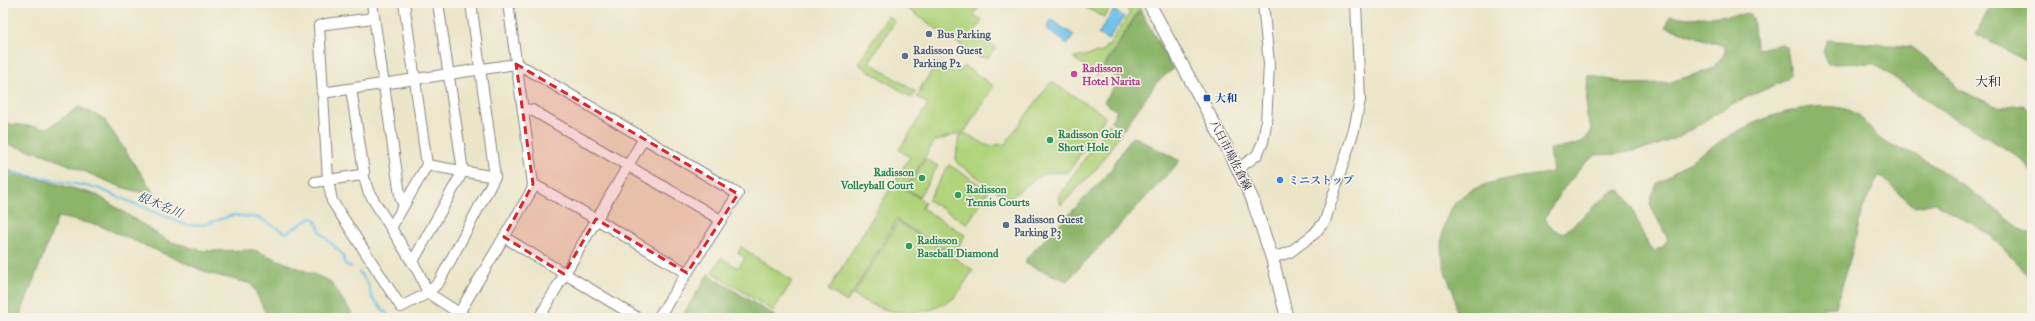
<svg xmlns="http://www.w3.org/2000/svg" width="2035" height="321" font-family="'IM FELL Great Primer','Noto Serif JP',serif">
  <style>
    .green { fill: #b0d37b; stroke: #697a5b }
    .forest { fill: #8cb56b; stroke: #576c53 }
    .water { fill: #6dc1e9; stroke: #487292 }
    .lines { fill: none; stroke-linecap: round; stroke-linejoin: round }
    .stream { stroke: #6dc1e9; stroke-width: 2 }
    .minor-casing { stroke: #868482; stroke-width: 12 }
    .major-casing { stroke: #868482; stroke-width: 14 }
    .minor { stroke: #fff; stroke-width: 10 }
    .major { stroke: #fff; stroke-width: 12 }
    .marked { fill: #d62828; fill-opacity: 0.2; stroke: #d62828; stroke-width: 3; stroke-dasharray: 8 5; stroke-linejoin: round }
    .service-dot { fill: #5c6f8a; stroke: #f7f3e8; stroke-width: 1.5 }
    .hotel-dot { fill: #d1479c; stroke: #f7f3e8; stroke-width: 1.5 }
    .transit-dot { fill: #1a4fb4; stroke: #f7f3e8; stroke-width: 1.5 }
    .leisure-dot { fill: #2e9e5b; stroke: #f7f3e8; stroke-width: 1.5 }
    .shop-dot { fill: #3f7fe0; stroke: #f7f3e8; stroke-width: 1.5 }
    .labels { text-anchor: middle; stroke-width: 3; stroke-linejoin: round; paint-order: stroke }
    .service-label { font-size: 11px; font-weight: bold; fill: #4e5e75; stroke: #f7f3e8; text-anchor: start }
    .hotel-label { font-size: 11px; font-weight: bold; fill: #b23c85; stroke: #f7f3e8; text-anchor: start }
    .transit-label { font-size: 11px; font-weight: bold; fill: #164399; stroke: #f7f3e8; text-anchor: start }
    .leisure-label { font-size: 11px; font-weight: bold; fill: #27864d; stroke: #f7f3e8; text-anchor: start }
    .street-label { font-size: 11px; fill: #22223b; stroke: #f7f3e8 }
    .shop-label { font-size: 11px; font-weight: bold; fill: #366cbe; stroke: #f7f3e8; text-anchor: start }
    .water-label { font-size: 12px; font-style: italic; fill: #38526f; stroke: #f7f3e8 }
    .quarter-label { font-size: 13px; fill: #22223b; stroke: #f7f3e8 }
  </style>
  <rect width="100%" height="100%" fill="#f7f3e8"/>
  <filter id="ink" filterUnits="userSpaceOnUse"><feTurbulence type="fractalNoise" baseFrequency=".025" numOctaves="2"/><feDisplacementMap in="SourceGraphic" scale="8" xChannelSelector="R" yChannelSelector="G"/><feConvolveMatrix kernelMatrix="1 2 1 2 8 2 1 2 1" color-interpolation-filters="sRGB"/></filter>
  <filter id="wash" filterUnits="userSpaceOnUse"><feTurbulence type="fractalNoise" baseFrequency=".012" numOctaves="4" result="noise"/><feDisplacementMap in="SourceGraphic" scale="16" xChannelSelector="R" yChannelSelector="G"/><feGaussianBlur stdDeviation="0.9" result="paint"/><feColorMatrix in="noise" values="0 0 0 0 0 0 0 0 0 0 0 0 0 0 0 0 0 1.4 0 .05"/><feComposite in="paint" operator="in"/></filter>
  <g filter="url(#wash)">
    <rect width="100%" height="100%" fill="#ebe5c8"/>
    <g class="green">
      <polygon points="903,3 981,3 973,15 982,21 974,32 996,48 988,58 978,57 902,5"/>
      <polygon points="1077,3 1108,3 1107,6 1110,8 1104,17"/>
      <polygon points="1125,3 1137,3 1140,8 1098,75 1073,58 1103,52 1106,46 1108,47 1130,12 1126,9 1128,5"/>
      <polygon points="888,16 895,21 869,62 916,92 912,98 860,65 860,61"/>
      <polygon points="937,63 948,70 951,67 959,72 964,66 994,86 965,131 934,142 905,189 925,202 922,208 965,235 953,255 897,220 847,302 828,290 910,157 899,150 928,104 917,97 921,91 920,89"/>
      <path d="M1050 83H1053L1103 114 1105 118 1069 171C1062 174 1055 171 1048 173 1033 177 1022 189 1011 198L1006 197 958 164 956 158 959 135 965 133 988 146 1005 144Z"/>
      <polygon points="1109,124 1121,133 1097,168 1061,205 1058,197"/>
      <polygon points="925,159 938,166 919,197 907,189"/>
      <polygon points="949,165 989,190 967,224 928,200"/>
      <path d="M898 222 973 270C967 279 961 290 954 298 920 321 888 315 853 295Z"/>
      <polygon points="741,247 791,280 791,283 773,311 712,272 721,258 738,268 745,258 738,253"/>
    </g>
    <g class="forest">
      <polygon points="1992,3 2032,3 2032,64 1976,34"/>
      <polygon points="1140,10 1173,69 1157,82 1123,130 1111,121 1117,111 1104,102 1119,79 1104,68"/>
      <path d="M1750 14 1753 17 1756 46 1759 49 1782 44 1787 48 1791 75 1786 80 1730 105 1679 137 1652 147 1618 154 1596 155 1584 164 1560 193 1545 218 1550 227 1560 233 1565 232 1611 192 1620 190 1628 200 1649 247 1654 251 1664 246 1668 239 1650 205 1652 195 1657 184C1686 165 1714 143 1744 128 1770 114 1827 97 1855 113 1866 119 1871 131 1880 139 1891 148 1909 150 1921 158 1957 179 1990 205 2022 230L2032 235V279L1988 233 1935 203 1915 207 1879 175 1862 210 1854 245 1836 307 1823 308 1816 318H1458C1455 310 1457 303 1454 294 1451 285 1446 276 1444 266 1436 240 1445 204 1470 191 1496 177 1526 178 1553 172L1550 149C1570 146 1581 148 1592 130L1586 114 1588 75 1629 84 1668 83 1712 69 1725 53V46L1666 27 1670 16 1690 18Z"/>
      <polygon points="1827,40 1912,47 1944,72 1958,89 2000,108 2023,105 2032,115 2032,173 2021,158 1941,110 1873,63 1828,64 1823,51"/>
      <polygon points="79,107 103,118 157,197 121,187 43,154 3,143 3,119 9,124 48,128"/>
      <polygon points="1135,137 1180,161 1067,281 1026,264 1026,259 1108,174 1130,139"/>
      <polygon points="3,169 97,195 168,241 204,251 254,250 330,281 355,318 272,318 267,316 252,284 208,273 98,225 58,217 19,318 3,318"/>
      <polygon points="708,274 778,318 681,318"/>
    </g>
    <g class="water">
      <polygon points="1114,10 1124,17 1108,40 1098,34"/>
      <polygon points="1051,20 1074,35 1068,44 1046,29"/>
    </g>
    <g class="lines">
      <g class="stream">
        <polyline points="3,171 97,188 186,225 203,225 233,215 259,218 286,233 311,218 315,219 321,233 343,255 345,264 351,267"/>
        <polyline points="359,272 368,284 372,298 391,318"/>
      </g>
    </g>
  </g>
  <g filter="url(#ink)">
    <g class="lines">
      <g class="minor-casing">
        <g id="minor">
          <polyline points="372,3 400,195 401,200 405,203"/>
          <polyline points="404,3 427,165"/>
          <polyline points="374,18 326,24 319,26 328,180 332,201 401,307 428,293 439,282 495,177 471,3"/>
          <polyline points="322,93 516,64 527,69 738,194 687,273"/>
          <polyline points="523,109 532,110 721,220"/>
          <polyline points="1238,169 1257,155 1263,142 1266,124 1269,64 1263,3"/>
          <polyline points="365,180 368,191 391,228"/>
          <polyline points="315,182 361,175 364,172 351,89"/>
          <polyline points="533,184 596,219 687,273 658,318"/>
          <polyline points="504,237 638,318"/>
          <polyline points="1272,258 1290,252 1314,234 1325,221 1354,130 1360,100 1356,3"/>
          <polyline points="411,260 416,256 463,171 438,3"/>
          <polyline points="459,313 532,190 533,184 508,3"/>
          <polyline points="467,318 428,293 419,273 391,228 427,165 495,177"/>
          <polyline points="539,318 644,138"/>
        </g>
      </g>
      <g class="major-casing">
        <polyline id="major" points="1149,3 1234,161 1252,198 1272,258 1287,318"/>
      </g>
      <use href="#minor" class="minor"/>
      <use href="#major" class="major"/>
    </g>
  </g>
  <path class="marked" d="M516 64 738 194 687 273 596 219 564 274 504 237 533 184Z"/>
  <g class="service-dot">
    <circle cx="929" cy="34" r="4"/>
    <circle cx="905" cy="56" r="4"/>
    <circle cx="1006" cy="225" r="4"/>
  </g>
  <circle class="hotel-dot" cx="1074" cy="74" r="4"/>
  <rect class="transit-dot" x="1203" y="94" width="8" height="8" rx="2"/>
  <g class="leisure-dot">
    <circle cx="1050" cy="140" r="4"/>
    <circle cx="922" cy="178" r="4"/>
    <circle cx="958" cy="195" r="4"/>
    <circle cx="909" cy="246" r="4"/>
  </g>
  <circle class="shop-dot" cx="1280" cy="180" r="4"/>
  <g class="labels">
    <g class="service-label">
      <text x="937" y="38">Bus Parking</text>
      <text x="913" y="54">Radisson Guest<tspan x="913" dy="13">Parking P2</tspan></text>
      <text x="1014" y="223">Radisson Guest<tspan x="1014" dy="13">Parking P3</tspan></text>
    </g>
    <g class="hotel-label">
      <text x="1082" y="72">Radisson<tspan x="1082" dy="13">Hotel Narita</tspan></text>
    </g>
    <g class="transit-label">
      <text x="1215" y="102">大和</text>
    </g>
    <g class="leisure-label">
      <text x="1058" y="138">Radisson Golf<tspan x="1058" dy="13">Short Hole</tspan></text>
      <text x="914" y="176" text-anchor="end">Radisson<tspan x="914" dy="13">Volleyball Court</tspan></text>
      <text x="966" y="193">Radisson<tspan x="966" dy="13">Tennis Courts</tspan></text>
      <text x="917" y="244">Radisson<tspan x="917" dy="13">Baseball Diamond</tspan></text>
    </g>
    <g class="street-label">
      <text transform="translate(1231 155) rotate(63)" y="4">八日市場佐倉線</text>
    </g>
    <g class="shop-label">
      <text x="1288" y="184">ミニストップ</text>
    </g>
    <g class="water-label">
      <text transform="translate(160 205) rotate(23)" y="4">根木名川</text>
    </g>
    <g class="quarter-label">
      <text x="1988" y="86">大和</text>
    </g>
  </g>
  <rect width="2035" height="321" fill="none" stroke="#f7f3e8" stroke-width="16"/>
</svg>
